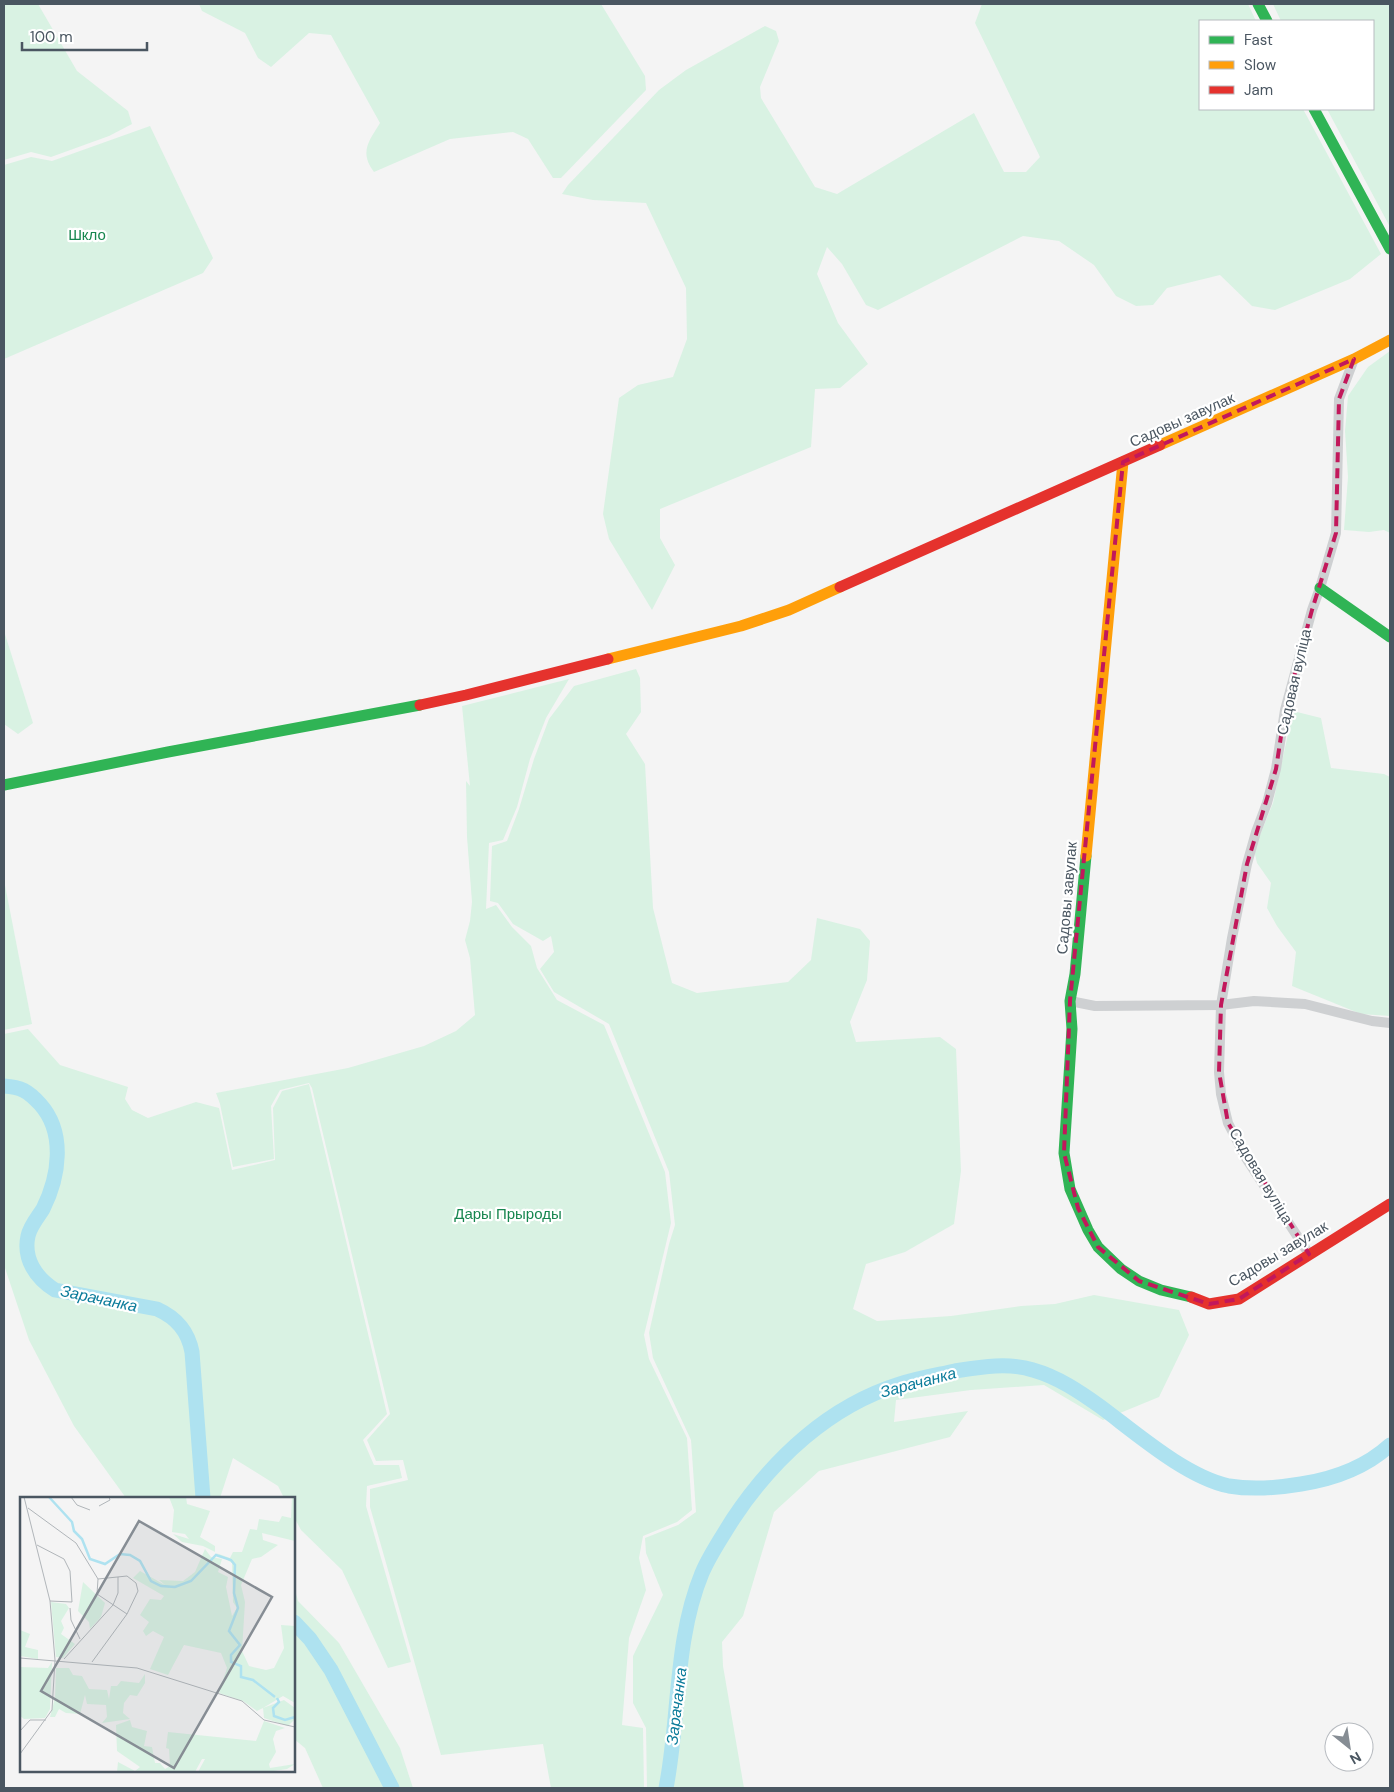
<svg xmlns="http://www.w3.org/2000/svg" width="1394" height="1792" font-family="'DM Sans',sans-serif">
  <style>
    .green { fill: #d9f2e3 }
    .lines { fill: none; stroke-linecap: round; stroke-linejoin: round }
    .river { stroke: #aee2f0; stroke-width: 15 }
    .street { stroke: #ced0d2; stroke-width: 10 }
    .fast { stroke: #30b455; stroke-width: 11 }
    .slow { stroke: #ff9f0a; stroke-width: 11 }
    .jam { stroke: #e5322d; stroke-width: 11 }
    .marked { fill: none; stroke: #c2185b; stroke-width: 4; stroke-dasharray: 10 6; stroke-linejoin: round }
    .labels { text-anchor: middle; stroke-width: 4.5; stroke-linejoin: round; paint-order: stroke }
    .park-label { font-size: 15px; fill: #17864f; stroke: #fff }
    .street-label { font-size: 15px; fill: #4a5661; stroke: #fff }
    .water-label { font-size: 16px; font-style: italic; fill: #0c7c9b; stroke: #fff }
    .inset-river { fill: none; stroke: #aee2f0; stroke-width: 2.5 }
    .inset-road { fill: none; stroke: #b0b5b9; stroke-width: 1 }
    .view { fill: #868d94; fill-opacity: 0.15; stroke: #868d94; stroke-width: 2.5 }
    .inset-edge { fill: none; stroke: #4a5661; stroke-width: 2.5 }
  </style>
  <rect width="100%" height="100%" fill="#f4f4f4"/>
  <g class="green">
    <polygon points="4,4 38,4 77,71 128,111 132,124 109,136 51,157 31,152 4,160"/>
    <path d="M199 4H601L645 76 646 90 561 178H553L528 139 513 132 450 139 374 172C359 152 369 141 380 123L331 35 309 33 271 67 258 58 245 33 202 11Z"/>
    <polygon points="982,4 1248,4 1256,21 1200,21 1200,109 1303,109 1381,254 1350,279 1275,310 1252,306 1220,275 1167,288 1153,305 1136,306 1116,296 1094,265 1059,241 1023,236 878,310 866,305 842,264 827,247 817,274 838,323 868,364 840,388 815,389 811,447 660,509 660,538 675,565 652,610 609,539 603,514 619,398 638,385 673,377 687,339 686,288 646,203 593,200 562,194 568,185 659,90 686,70 765,26 776,31 779,41 760,87 761,98 815,187 837,194 974,113 1004,172 1026,172 1040,157 975,23"/>
    <polygon points="1273,4 1390,4 1390,227 1327,109 1373,109 1373,21 1281,21"/>
    <polygon points="150,126 213,258 203,273 4,359 4,165 31,157 52,161"/>
    <polygon points="1390,351 1390,533 1384,530 1369,532 1344,530 1348,477 1345,431 1348,396 1368,367"/>
    <polygon points="4,631 33,723 18,734 4,724"/>
    <polygon points="636,669 640,678 641,712 626,734 645,764 653,908 672,983 697,993 788,982 811,960 817,918 860,929 870,941 867,980 850,1022 856,1042 940,1037 956,1049 961,1171 954,1224 905,1252 866,1264 853,1309 877,1321 951,1316 1021,1306 1055,1304 1094,1295 1179,1310 1189,1335 1159,1397 1103,1420 1044,1385 971,1390 896,1400 894,1422 968,1411 950,1437 819,1471 774,1512 743,1616 722,1642 723,1666 744,1788 647,1788 646,1728 633,1703 633,1656 663,1595 646,1553 645,1538 678,1525 696,1512 691,1440 653,1358 649,1333 669,1244 675,1225 669,1172 609,1024 554,992 540,969 554,952 551,936 543,941 513,924 498,903 490,901 492,846 507,841 519,809 534,759 549,719 574,686"/>
    <polygon points="569,679 546,718 530,759 517,807 503,840 489,843 486,909 496,905 512,927 531,946 537,968 557,1000 604,1025 665,1172 671,1223 644,1335 649,1359 687,1438 692,1510 677,1522 643,1536 639,1558 646,1590 629,1638 622,1725 643,1728 644,1788 551,1788 543,1744 441,1755 370,1507 370,1489 408,1480 403,1460 376,1461 367,1440 390,1414 312,1088 309,1083 280,1090 271,1106 274,1159 233,1167 220,1104 216,1093 348,1068 424,1046 456,1031 475,1015 470,958 465,940 470,921 472,902 467,837 466,781 470,786 462,706"/>
    <polygon points="1293,711 1321,718 1331,768 1384,774 1390,777 1390,1016 1361,1014 1292,986 1296,952 1277,926 1267,908 1271,883 1257,863 1254,850 1273,803"/>
    <polygon points="4,880 32,1024 4,1030"/>
    <polygon points="28,1029 60,1065 128,1087 125,1099 132,1110 148,1118 196,1102 219,1108 232,1170 275,1160 273,1108 282,1091 309,1084 387,1414 363,1440 374,1465 399,1465 402,1478 367,1486 366,1506 411,1662 388,1668 342,1570 301,1530 294,1517 294,1498 284,1498 278,1486 233,1458 220,1498 126,1498 74,1426 29,1340 4,1265 4,1034"/>
    <polygon points="294,1586 298,1601 339,1643 400,1748 413,1788 323,1788 305,1748 294,1739"/>
  </g>
  <g class="lines">
    <g class="river">
      <path d="M4 1086C21 1087 28 1091 40 1104 66 1133 59 1177 43 1209 38 1217 30 1226 28 1236 23 1259 36 1278 55 1290L157 1309C177 1318 188 1331 192 1352L203 1498"/>
      <polyline points="294,1622 310,1639 331,1670 392,1788"/>
      <path d="M666 1788C680 1717 674 1641 702 1573 710 1554 722 1537 733 1519 773 1459 829 1406 900 1384 918 1378 937 1375 955 1371 980 1367 1008 1362 1033 1370 1058 1377 1080 1392 1101 1407 1136 1433 1186 1477 1229 1486 1253 1490 1277 1488 1301 1484 1333 1479 1366 1467 1390 1445"/>
    </g>
    <g class="street">
      <polyline points="1070,1001 1095,1006 1221,1005 1254,1001 1305,1004 1372,1021 1390,1023"/>
      <polyline points="1309,1254 1246,1158 1228,1123 1221,1094 1219,1072 1221,1005 1232,938 1247,864 1256,832 1267,803 1276,769 1285,710 1312,610 1320,588 1336,533 1339,399 1354,359"/>
    </g>
    <g class="fast">
      <polyline points="1258,4 1267,21"/>
      <polyline points="1314,109 1390,249"/>
      <polyline points="1320,588 1390,637"/>
      <polyline points="4,785 168,752 420,705"/>
      <polyline points="1086,856 1075,974 1070,1001 1072,1029 1064,1153 1070,1189 1088,1230 1098,1247 1121,1269 1139,1281 1161,1290 1191,1297"/>
    </g>
    <g class="slow">
      <polyline points="1160,445 1354,359 1390,340"/>
      <polyline points="608,659 741,626 789,610 840,587"/>
      <polyline points="1086,856 1123,462"/>
    </g>
    <g class="jam">
      <polyline points="840,587 1160,445"/>
      <polyline points="420,705 466,695 608,659"/>
      <polyline points="1191,1297 1209,1304 1239,1299 1390,1204"/>
    </g>
  </g>
  <path class="marked" d="M1354 359 1339 399 1336 533 1312 610 1285 710 1276 769 1247 864 1221 1005 1219 1072 1228 1123 1309 1254 1239 1299 1209 1304 1139 1281 1098 1247 1078 1208 1064 1153 1070 1001 1123 462Z"/>
  <g class="labels">
    <g class="park-label">
      <text x="87" y="240">Шкло</text>
      <text x="508" y="1219">Дары Прыроды</text>
    </g>
    <g class="street-label">
      <text transform="translate(1182 420) rotate(-24)" y="5">Садовы завулак</text>
      <text transform="translate(1294 682) rotate(-77)" y="5">Садовая вуліца</text>
      <text transform="translate(1067 898) rotate(-85)" y="5">Садовы завулак</text>
      <text transform="translate(1261 1176) rotate(59)" y="5">Садовая вуліца</text>
      <text transform="translate(1278 1254) rotate(-31)" y="5">Садовы завулак</text>
    </g>
    <g class="water-label">
      <text transform="translate(99 1298) rotate(12)" y="6">Зарачанка</text>
      <text transform="translate(918 1382) rotate(-15)" y="6">Зарачанка</text>
      <text transform="translate(676 1706) rotate(-83)" y="6">Зарачанка</text>
    </g>
  </g>
  <g transform="translate(20 1497)">
    <rect width="275" height="275" fill="#f4f4f4"/>
    <path d="M149 0H166L167 7 190 14 180 40 195 49V55L183 49 162 45 153 37 169 42 165 37 152 35 154 13ZM272 0H275V44L242 36 243 43 258 48 241 60 232 62 221 88 225 105 222 154 229 169 246 173 254 171 264 151 261 128 275 129V206L263 199 243 211 264 203 275 211V222L268 229 244 221 243 211 237 214 223 204 199 196 207 171 201 156 164 148 148 178 130 172 144 140 133 134 126 139 123 134 129 125 120 118 130 102 141 103 144 99 113 81 120 74 145 88 139 83 163 84 175 75 185 52 191 60 202 62 198 75 208 80 206 90 212 119 217 111 213 105 212 66 196 56 210 61 213 55H222L230 32 237 33 239 22 259 25 262 19 271 21ZM63 85 85 106 81 120 70 132 69 125 58 114ZM31 105 46 107 49 111 41 124 44 131 41 137 55 147 43 161 36 160ZM0 133 10 137 5 150 18 153V162L0 159ZM32 165 30 212 25 221 4 222 0 219V170L28 171ZM36 171H49L53 178 62 179 69 192 87 193 89 202 91 189H97L101 184 119 186 125 177V186L117 199 110 198 104 206 103 216 110 222 82 226 87 220 86 208 67 207 65 198 60 217 46 216 39 212 35 220H30L35 201ZM110 223 112 230 127 234 124 249 132 250 135 266H140L145 272 150 269 149 252 146 251 148 235 236 244 244 224 265 231 256 234 253 242 256 255 249 267 250 271 275 267 267 272 247 275H178L185 262H182L175 275H97L98 265 115 274 120 270 97 254 96 228Z" fill="#d9f2e3"/>
    <path class="inset-river" d="M29 0 52 25 54 34 62 42 70 62 85 67 100 57 110 58 120 64 131 84 141 89 155 90 171 84 196 58 211 63 215 68 214 96 218 111 209 134 220 148 211 158V165L221 169V180L233 183 255 200M257 201 259 205 253 211 254 219 265 223 275 220"/>
    <path class="inset-road" d="M51 0 57 8 70 13M79 9 90 3 89 0M8 11 56 46 78 82M17 48 44 62 50 74 52 105 30 104M78 82 77 97 107 117M50 111 51 123 60 142M0 161 117 171 222 204 244 223 275 230M44 162 93 108 98 96V80M72 165 107 117 118 94 116 86 107 79 78 82M0 234 10 223H26M0 257 32 213 35 163 30 104 4 0"/>
    <path class="view" d="M119 24 252 100 154 271 21 194Z"/>
    <rect width="275" height="275" class="inset-edge"/>
  </g>
  <rect width="1394" height="1792" fill="none" stroke="#4a5661" stroke-width="10"/>
  <rect x="1199" y="20" width="175" height="90" fill="#ffffff" stroke="#b7bbc0"/>
  <rect x="1209" y="36" width="25" height="8" fill="#30b455" stroke="#b7bbc0"/>
  <text x="1244" y="45" font-size="15" fill="#4a5661">Fast</text>
  <rect x="1209" y="61" width="25" height="8" fill="#ff9f0a" stroke="#b7bbc0"/>
  <text x="1244" y="70" font-size="15" fill="#4a5661">Slow</text>
  <rect x="1209" y="86" width="25" height="8" fill="#e5322d" stroke="#b7bbc0"/>
  <text x="1244" y="95" font-size="15" fill="#4a5661">Jam</text>
  <g transform="translate(1349 1747) rotate(150)"><circle r="24" fill="#ffffff" stroke="#b7bbc0"/>
  <path d="M0-4L9 19L0 12L-9 19Z" fill="#868d94"/>
  <text y="-8" font-size="14" font-weight="bold" text-anchor="middle" fill="#4a5661">N</text>
  </g>
  <path d="M22 42v8h125v-8" fill="none" stroke="#4a5661" stroke-width="2.5"/>
  <text x="30" y="42" font-size="15" fill="#4a5661" stroke="#ffffff" stroke-width="4" paint-order="stroke">100 m</text>
</svg>
